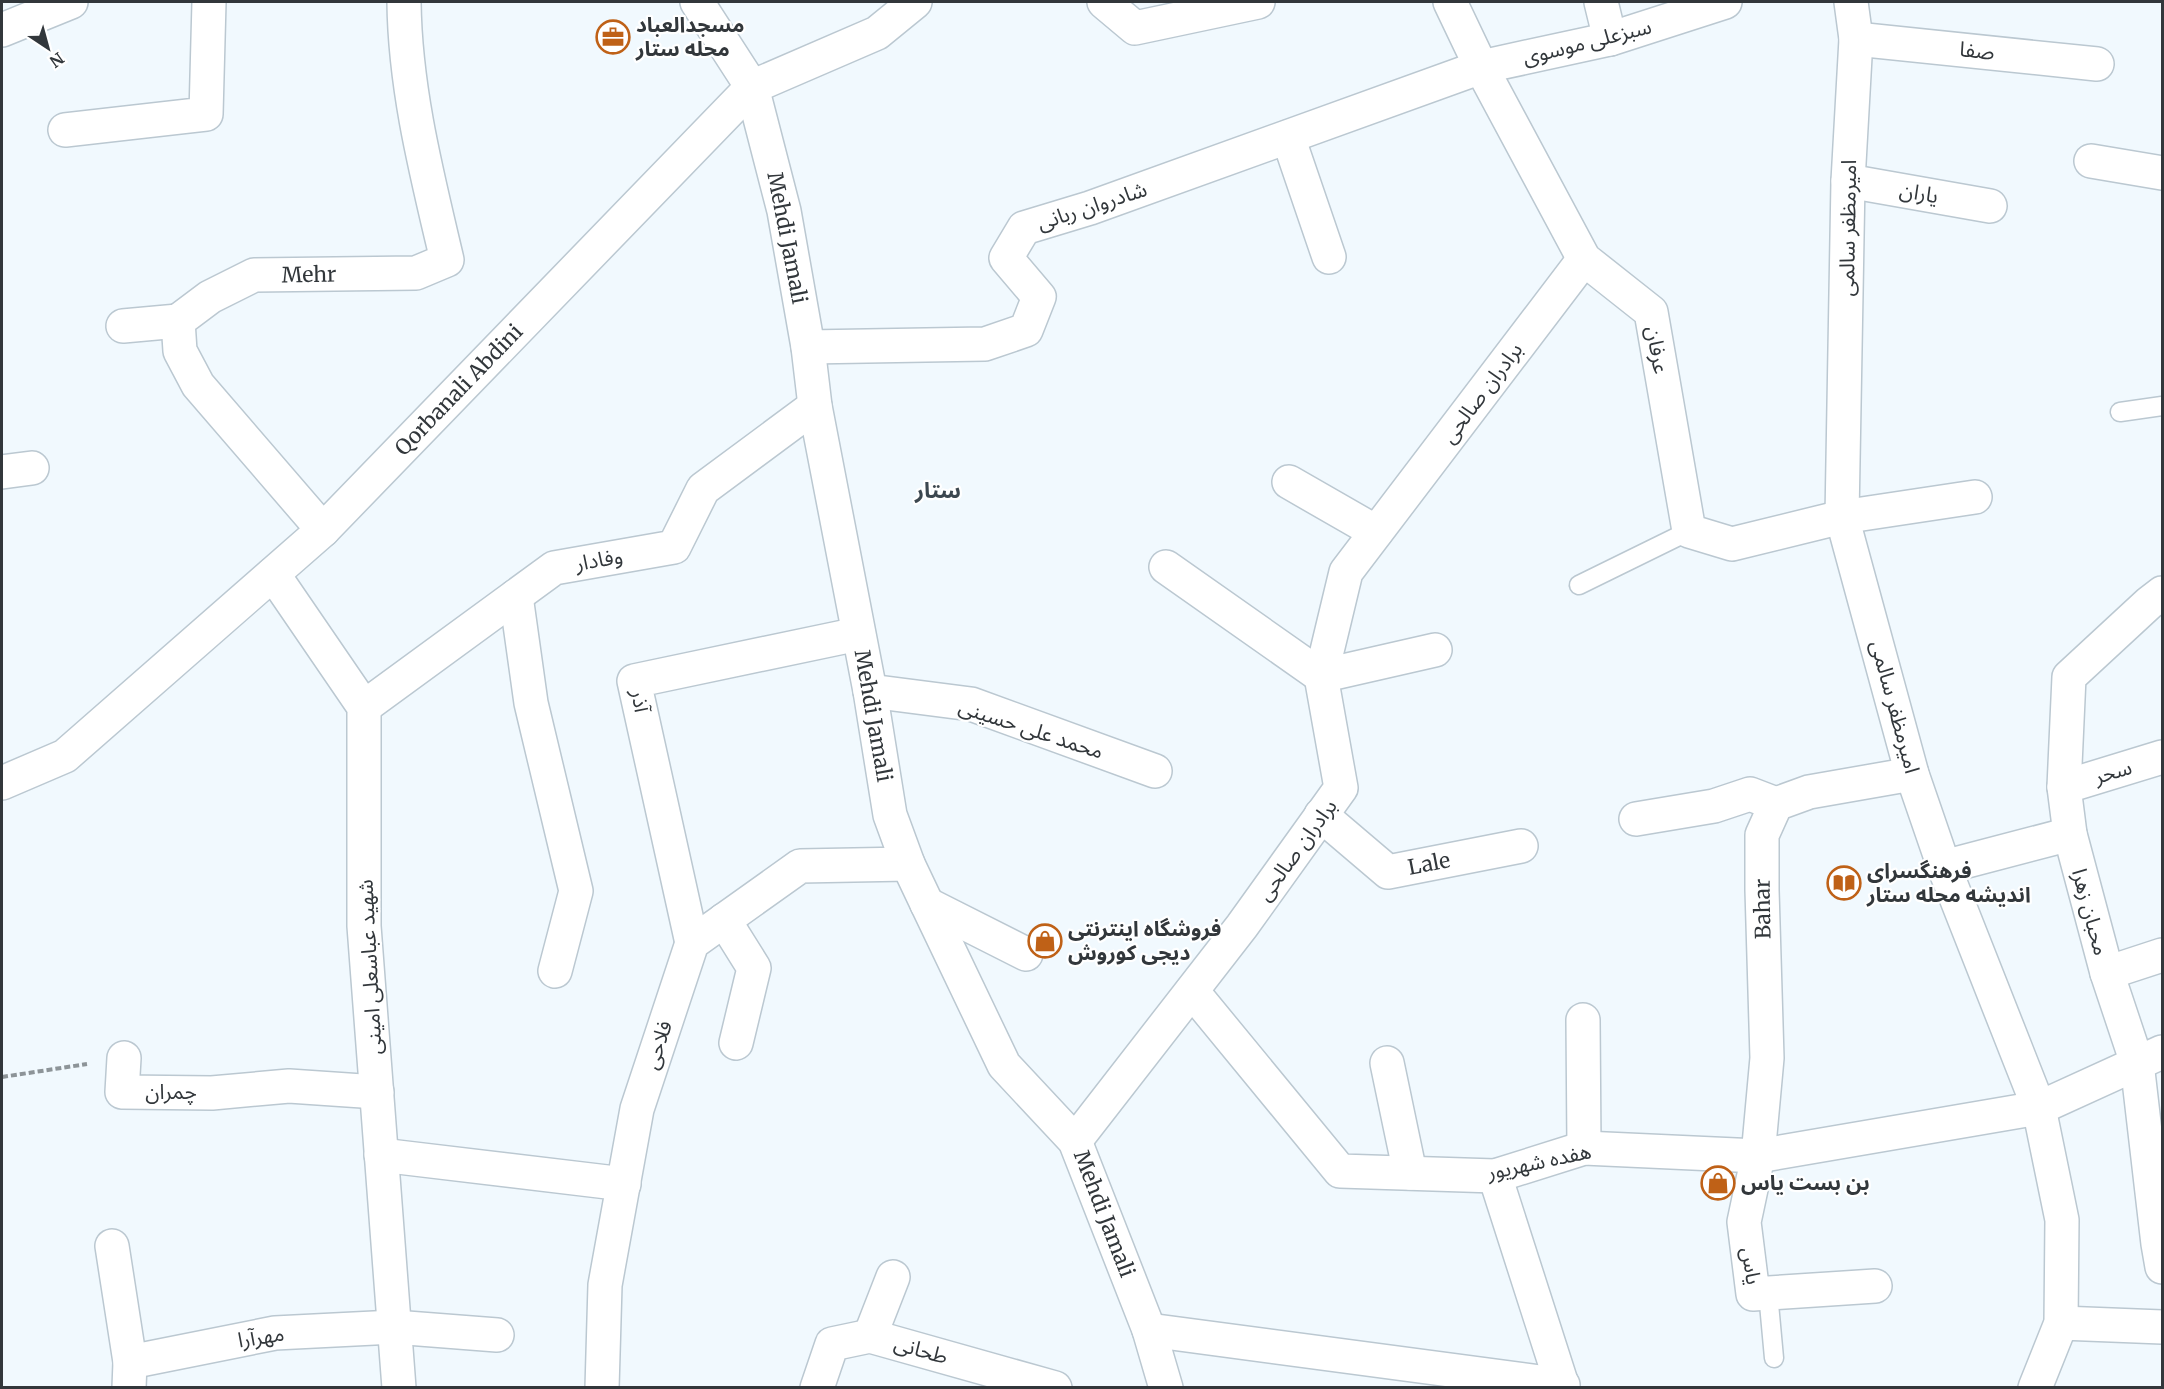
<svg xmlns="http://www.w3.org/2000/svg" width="2164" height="1389" font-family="Merriweather,'Noto Sans Arabic',serif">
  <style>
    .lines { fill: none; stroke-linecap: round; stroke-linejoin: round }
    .lane-casing { stroke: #bbc8d1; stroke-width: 21 }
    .street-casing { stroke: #bbc8d1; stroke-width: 36 }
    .path { stroke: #8d9498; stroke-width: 4; stroke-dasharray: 6 3; stroke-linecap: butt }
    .lane { stroke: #fff; stroke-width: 18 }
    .street { stroke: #fff; stroke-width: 33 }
    .labels { text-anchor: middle; stroke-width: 4.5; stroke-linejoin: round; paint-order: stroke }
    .poi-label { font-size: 21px; font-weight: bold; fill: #32373b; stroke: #fff; text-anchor: start }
    .street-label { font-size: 21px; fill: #32373b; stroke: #fff }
    .neighbourhood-label { font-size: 22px; font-weight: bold; fill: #3c474f; stroke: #fff }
  </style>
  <rect width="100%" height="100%" fill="#f1f9fe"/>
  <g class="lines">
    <g class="lane-casing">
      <g id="lane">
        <polyline points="2120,412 2162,406"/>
        <polyline points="1579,585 1689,531"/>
        <polyline points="1768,1293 1774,1358"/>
      </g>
    </g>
    <g class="street-casing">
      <g id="street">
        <polyline points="697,2 752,87 784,211 808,347 815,406 870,691 890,815 908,864 927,904 1004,1065 1075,1141 1149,1330 1166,1388"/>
        <polyline points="1104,2 1135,28 1258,2"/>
        <polyline points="1450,2 1481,67 1584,259 1651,312 1689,531 1732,544 1842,517 1975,497"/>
        <polyline points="1601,2 1610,39"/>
        <polyline points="1851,2 1856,39 1848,181 1842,517 1912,774 1944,867 2039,1108 2062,1220 2061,1323 2035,1388"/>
        <polyline points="2,30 71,2"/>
        <polyline points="1856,39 2097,64"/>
        <polyline points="65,130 206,114 209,2"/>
        <polyline points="1288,137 1329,257"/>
        <polyline points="2091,161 2162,173"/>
        <polyline points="1848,181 1990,206"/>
        <polyline points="123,326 178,321"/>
        <polyline points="808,347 985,344 1026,330 1039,297 1006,258 1024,228 1090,208 1481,67 1610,39 1725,2"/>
        <polyline points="2,472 32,468"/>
        <polyline points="1289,482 1376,532"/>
        <path d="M323 530 198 385 180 351 178 321 210 297 254 275 416 273 447 260C427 175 405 90 404 2"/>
        <polyline points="1166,567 1321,676 1435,650"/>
        <polyline points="273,574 364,707 364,926 399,1388"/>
        <polyline points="2162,593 2149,603 2069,677 2064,787 2070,834 2107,973 2137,1063 2158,1244 2162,1267"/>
        <polyline points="516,596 531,703 576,891 555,971"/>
        <polyline points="870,691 971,704 1155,771"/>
        <polyline points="364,707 554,568 674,547 703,489 815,406"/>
        <polyline points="2,783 65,756 323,530 752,87 877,33 915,2"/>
        <polyline points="2064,787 2162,757"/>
        <polyline points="1321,815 1388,872 1521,846"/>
        <polyline points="1636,819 1714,806 1750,794 1776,804"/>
        <polyline points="1944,867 2070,834"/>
        <polyline points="927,904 1026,954"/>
        <polyline points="724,920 754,968 736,1043"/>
        <polyline points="692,943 634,681 858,634"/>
        <polyline points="2107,973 2162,955"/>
        <polyline points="1192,991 1340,1171 1495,1176 1584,1148 1758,1156 2039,1108 2162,1052"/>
        <polyline points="1583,1020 1584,1148"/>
        <polyline points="124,1058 122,1092 212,1093 289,1086 377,1092"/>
        <polyline points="1387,1063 1410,1173"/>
        <polyline points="1075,1141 1242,926 1341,788 1321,676 1346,572 1584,259"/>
        <polyline points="381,1155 624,1184"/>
        <polyline points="1495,1176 1563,1388"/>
        <polyline points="112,1246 130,1362 129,1388"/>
        <polyline points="1875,1286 1753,1294 1744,1222 1758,1156 1767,1058 1762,890 1762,835 1776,804 1809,792 1912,774"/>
        <polyline points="2061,1323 2162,1327"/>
        <polyline points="1149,1330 1563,1385"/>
        <polyline points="870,1336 893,1277"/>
        <polyline points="130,1362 275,1333 394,1327 497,1335"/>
        <polyline points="602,1388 605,1285 637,1109 692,943 800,866 908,864"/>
        <polyline points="817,1388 832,1344 870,1336 1055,1388"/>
      </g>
    </g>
    <polyline class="path" points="2,1077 87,1064"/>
    <use href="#lane" class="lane"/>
    <use href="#street" class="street"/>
  </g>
  <defs>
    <g id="office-ring" transform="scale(1.725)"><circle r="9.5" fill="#fff" stroke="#bf6117" stroke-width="1.5"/><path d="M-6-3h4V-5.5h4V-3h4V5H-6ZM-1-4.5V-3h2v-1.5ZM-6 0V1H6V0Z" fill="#bf6117"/></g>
    <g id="library-ring" transform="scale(1.725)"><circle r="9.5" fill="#fff" stroke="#bf6117" stroke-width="1.5"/><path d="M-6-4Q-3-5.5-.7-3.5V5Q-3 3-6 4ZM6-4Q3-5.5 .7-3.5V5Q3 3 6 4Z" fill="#bf6117"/></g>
    <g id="shop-ring" transform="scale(1.725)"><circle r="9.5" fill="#fff" stroke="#bf6117" stroke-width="1.5"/><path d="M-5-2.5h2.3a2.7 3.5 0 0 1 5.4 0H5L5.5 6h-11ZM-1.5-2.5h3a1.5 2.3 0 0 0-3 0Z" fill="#bf6117"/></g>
  </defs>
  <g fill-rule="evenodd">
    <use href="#office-ring" x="613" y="37"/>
    <use href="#library-ring" x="1844" y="883"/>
    <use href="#shop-ring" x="1045" y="941"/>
    <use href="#shop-ring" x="1718" y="1183"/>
  </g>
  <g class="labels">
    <g class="poi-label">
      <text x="636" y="32">مسجدالعباد<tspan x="636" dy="24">محله ستار</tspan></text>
      <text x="1867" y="878">فرهنگسرای<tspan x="1867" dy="24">اندیشه محله ستار</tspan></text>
      <text x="1068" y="936">فروشگاه اینترنتی<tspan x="1068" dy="24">دیجی کوروش</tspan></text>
      <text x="1741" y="1190">بن بست یاس</text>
    </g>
    <g class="street-label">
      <text transform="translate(1587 42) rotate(-14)" y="7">سبزعلی موسوی</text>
      <text transform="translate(1977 51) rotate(6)" y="7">صفا</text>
      <text transform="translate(1919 193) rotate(10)" y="7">یاران</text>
      <text transform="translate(1092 206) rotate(-18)" y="7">شادروان ربانی</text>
      <text transform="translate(1848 228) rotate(-89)" y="7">امیرمظفر سالمی</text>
      <text transform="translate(787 238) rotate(79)" y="7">Mehdi Jamali</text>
      <text transform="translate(309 275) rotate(-1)" y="7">Mehr</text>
      <text transform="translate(1657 350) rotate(80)" y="7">عرفان</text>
      <text transform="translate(459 390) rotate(-46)" y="7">Qorbanali Abdini</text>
      <text transform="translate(1482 393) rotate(-53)" y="7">برادران صالحی</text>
      <text transform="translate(599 560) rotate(-10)" y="7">وفادار</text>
      <text transform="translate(640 701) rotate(80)" y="7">آذر</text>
      <text transform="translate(1895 707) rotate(75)" y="7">امیرمظفر سالمی</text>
      <text transform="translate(873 716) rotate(80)" y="7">Mehdi Jamali</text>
      <text transform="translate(1031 729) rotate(18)" y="7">محمد علی حسینی</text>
      <text transform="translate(2113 772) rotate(-17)" y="7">سحر</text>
      <text transform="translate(1297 850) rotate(-54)" y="7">برادران صالحی</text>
      <text transform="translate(1429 864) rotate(-11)" y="7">Lale</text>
      <text transform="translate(1763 909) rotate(-91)" y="7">Bahar</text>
      <text transform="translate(2090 912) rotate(75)" y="7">محبان زهرا</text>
      <text transform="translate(370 967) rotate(-93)" y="7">شهید عباسعلی امینی</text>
      <text transform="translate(658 1045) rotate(-72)" y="7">فلاحی</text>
      <text x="171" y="1099">چمران</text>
      <text transform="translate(1539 1162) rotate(-12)" y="7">هفده شهریور</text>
      <text transform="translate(1104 1214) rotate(69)" y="7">Mehdi Jamali</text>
      <text transform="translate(1751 1266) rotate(81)" y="7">یاس</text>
      <text transform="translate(261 1337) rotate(-9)" y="7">مهرآرا</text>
      <text transform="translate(921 1350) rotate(16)" y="7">طحانی</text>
    </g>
    <g class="neighbourhood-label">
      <text x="938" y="498">ستار</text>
    </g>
  </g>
  <rect width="2164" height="1389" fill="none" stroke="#32373b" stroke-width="6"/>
  <g transform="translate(48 48) rotate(144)" stroke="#ffffff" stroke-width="4.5" paint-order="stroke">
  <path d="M0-4.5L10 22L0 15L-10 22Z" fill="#32373b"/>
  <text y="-9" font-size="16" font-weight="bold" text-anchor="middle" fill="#32373b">N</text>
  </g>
</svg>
